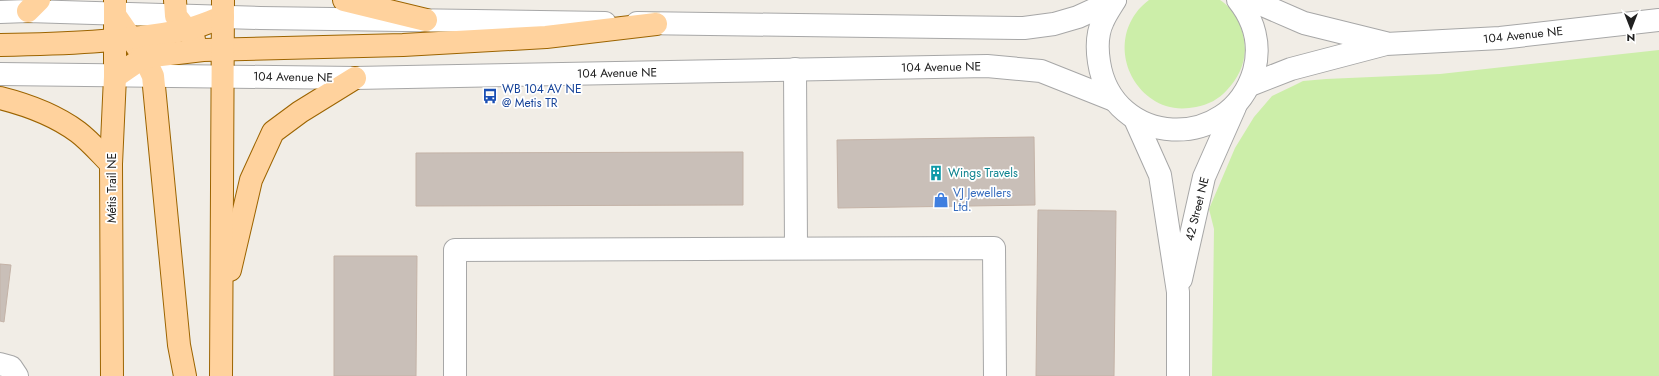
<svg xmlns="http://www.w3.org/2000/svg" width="1659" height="376" font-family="Jost,sans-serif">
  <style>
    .grass { fill: #cceea9 }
    .building { fill: #c9bfb8; stroke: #c4b3a7 }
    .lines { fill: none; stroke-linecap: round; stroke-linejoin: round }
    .minor-casing { stroke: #a7a7a7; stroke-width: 24 }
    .major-casing { stroke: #9c6400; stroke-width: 24 }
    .minor { stroke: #fff; stroke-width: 22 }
    .major { stroke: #ffd29d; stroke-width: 22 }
    .labels { text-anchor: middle; stroke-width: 3.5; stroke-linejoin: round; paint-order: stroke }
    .street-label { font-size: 12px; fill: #202020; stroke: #fff }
    .transit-label { font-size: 12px; fill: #164399; stroke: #fff; text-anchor: start }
    .culture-label { font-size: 12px; fill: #0d838f; stroke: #fff; text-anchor: start }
    .shop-label { font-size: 12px; fill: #366cbe; stroke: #fff; text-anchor: start }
  </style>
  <rect width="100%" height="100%" fill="#f1ede6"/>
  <g class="grass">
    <path d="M1149 0H1220C1236 10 1245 31 1245 50 1244 66 1238 78 1227 90 1219 99 1208 105 1196 107 1186 109 1175 109 1166 106 1128 93 1112 45 1136 13 1139 8 1144 4 1149 0Z"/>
    <polygon points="1659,50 1659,376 1212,376 1214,229 1209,209 1235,148 1254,117 1272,96 1295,85 1303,81 1326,79 1440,74"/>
  </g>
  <g class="building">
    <polygon points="1034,137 1035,205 838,208 837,140"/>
    <polygon points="743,152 743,205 416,206 416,153"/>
    <polygon points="1038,210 1116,211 1114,376 1036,376"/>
    <polygon points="334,256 417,256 416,376 334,376"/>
    <polygon points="0,264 11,265 4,322 0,321"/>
  </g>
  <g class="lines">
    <g class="minor-casing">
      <g id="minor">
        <path d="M1115 0C1111 7 1106 14 1103 21 1097 33 1097 49 1099 62 1112 148 1230 153 1254 71 1261 45 1254 20 1238 0"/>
        <polyline points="1251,0 1304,23 1385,43"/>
        <polyline points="0,12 28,11 260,18 605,23"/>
        <polyline points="637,23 1024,28 1054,24 1078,17 1115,0"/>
        <polyline points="795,69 796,248"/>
        <polyline points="0,74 355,78 987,66 1041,71 1114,100"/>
        <polyline points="1250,85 1291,69 1386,44 1500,38 1659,20"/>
        <polyline points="1135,119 1160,175 1178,292 1178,376"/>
        <polyline points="1181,279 1204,177 1235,107"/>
        <polyline points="0,364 11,367 17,376"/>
        <polyline points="455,376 455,250 994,248 995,376"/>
      </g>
    </g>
    <g class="major-casing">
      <g id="major">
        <polyline points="175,0 176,16 194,39"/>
        <polyline points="344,0 426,20"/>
        <polyline points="28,11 39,0"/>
        <polyline points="115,15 144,57 153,76 179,345 185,376"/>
        <path d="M0 45C62 44 124 42 185 30 198 27 211 21 223 17"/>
        <polyline points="115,77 144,57 203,50 403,45 546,37 656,24"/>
        <path d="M0 98C28 105 55 115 78 132 90 141 101 154 111 164"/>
        <polyline points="230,270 251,180 273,132 300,112 355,78"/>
        <polyline points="112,376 111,164 115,77 115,0"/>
        <polyline points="221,376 223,0"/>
      </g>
    </g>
    <use href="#minor" class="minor"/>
    <use href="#major" class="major"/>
  </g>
  <defs>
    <g id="bus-bare" transform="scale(1.2)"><path d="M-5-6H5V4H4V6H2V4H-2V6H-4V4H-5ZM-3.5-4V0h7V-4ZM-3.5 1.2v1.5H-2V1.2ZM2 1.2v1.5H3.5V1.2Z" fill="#1a4fb4" stroke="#fff" stroke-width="2.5" paint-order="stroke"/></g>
    <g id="building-bare" transform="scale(1.2)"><path d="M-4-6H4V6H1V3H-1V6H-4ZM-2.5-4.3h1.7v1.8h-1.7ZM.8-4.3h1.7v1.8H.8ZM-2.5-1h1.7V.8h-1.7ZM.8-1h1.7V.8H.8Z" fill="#0f9aa8" stroke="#fff" stroke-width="2.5" paint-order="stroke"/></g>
    <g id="shop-bare" transform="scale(1.2)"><path d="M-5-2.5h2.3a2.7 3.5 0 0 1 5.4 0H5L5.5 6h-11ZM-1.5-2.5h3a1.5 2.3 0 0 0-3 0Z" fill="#3f7fe0" stroke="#fff" stroke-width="2.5" paint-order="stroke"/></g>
  </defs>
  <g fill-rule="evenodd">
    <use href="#bus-bare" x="490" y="96"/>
    <use href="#building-bare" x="936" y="173"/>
    <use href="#shop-bare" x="941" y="200"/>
  </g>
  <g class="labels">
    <g class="street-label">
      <text transform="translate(1523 35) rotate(-6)" y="4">104 Avenue NE</text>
      <text transform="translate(941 67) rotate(-1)" y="4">104 Avenue NE</text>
      <text transform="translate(617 73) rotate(-1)" y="4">104 Avenue NE</text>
      <text transform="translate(293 77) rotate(1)" y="4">104 Avenue NE</text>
      <text transform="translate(112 188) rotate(-90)" y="4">Métis Trail NE</text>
      <text transform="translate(1197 209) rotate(-76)" y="4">42 Street NE</text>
    </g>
    <g class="transit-label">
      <text x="502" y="93">WB 104 AV NE<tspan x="502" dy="14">@ Metis TR</tspan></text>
    </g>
    <g class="culture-label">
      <text x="948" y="177">Wings Travels</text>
    </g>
    <g class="shop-label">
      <text x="953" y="197">VJ Jewellers<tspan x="953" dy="14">Ltd.</tspan></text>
    </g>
  </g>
  <g transform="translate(1631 28) rotate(180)" stroke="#ffffff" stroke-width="3" paint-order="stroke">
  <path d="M0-3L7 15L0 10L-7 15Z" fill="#202020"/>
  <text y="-6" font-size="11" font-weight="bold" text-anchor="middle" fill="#202020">N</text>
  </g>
</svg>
